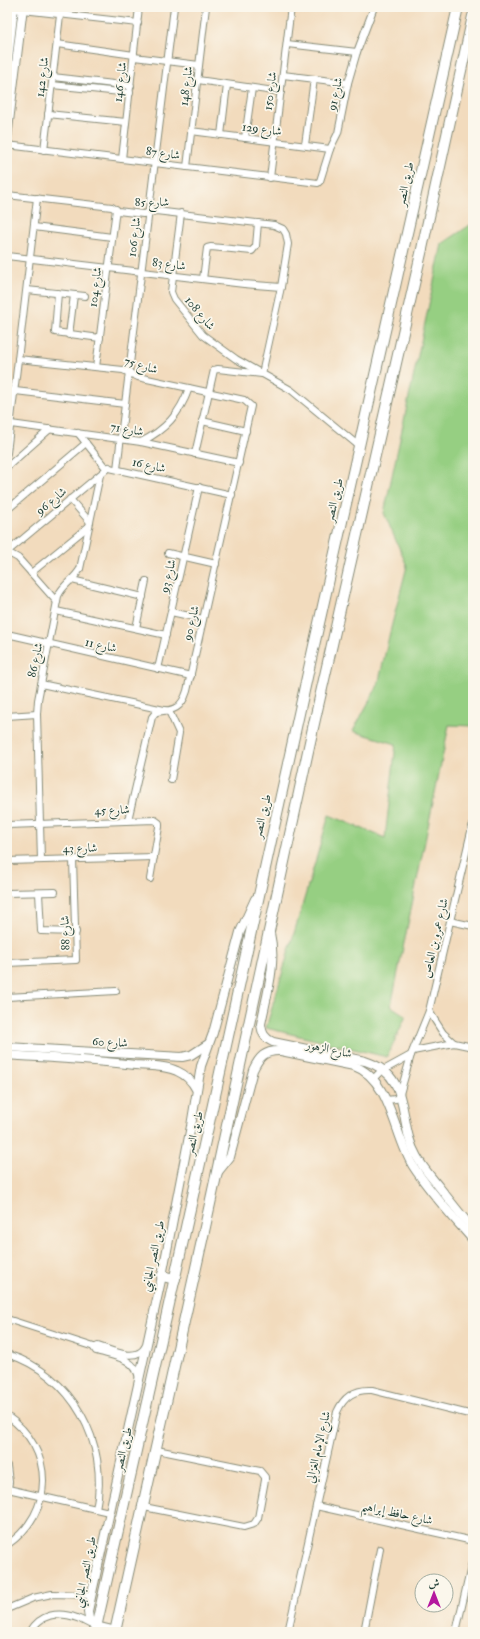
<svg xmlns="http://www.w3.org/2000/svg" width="480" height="1639" font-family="'IM FELL Double Pica',Amiri,serif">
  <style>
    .green { fill: #96cf82; stroke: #5a865b }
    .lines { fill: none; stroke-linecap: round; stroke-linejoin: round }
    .minor-casing { stroke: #888c78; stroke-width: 8 }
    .tertiary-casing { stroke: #888c78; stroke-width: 10 }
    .trunk-casing { stroke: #888c78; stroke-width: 12 }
    .minor { stroke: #fff; stroke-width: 6 }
    .tertiary { stroke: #fff; stroke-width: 8 }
    .trunk { stroke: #fff; stroke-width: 10 }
    .labels { text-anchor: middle; stroke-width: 3.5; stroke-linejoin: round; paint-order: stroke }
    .street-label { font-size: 12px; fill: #1f3d34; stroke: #fbf7ec }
  </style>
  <rect width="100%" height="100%" fill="#fbf7ec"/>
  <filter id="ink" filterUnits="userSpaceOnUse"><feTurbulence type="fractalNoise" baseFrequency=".025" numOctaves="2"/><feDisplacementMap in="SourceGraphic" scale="8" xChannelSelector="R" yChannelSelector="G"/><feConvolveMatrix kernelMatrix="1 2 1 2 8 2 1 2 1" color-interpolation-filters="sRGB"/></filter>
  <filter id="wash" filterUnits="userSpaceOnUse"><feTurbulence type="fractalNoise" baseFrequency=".012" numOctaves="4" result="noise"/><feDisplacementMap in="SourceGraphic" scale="16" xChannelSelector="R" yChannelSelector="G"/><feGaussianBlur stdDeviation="0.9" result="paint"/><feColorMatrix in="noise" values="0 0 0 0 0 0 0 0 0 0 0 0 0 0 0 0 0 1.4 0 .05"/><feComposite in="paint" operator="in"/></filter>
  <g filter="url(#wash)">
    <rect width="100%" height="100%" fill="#f2dbbd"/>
    <polygon class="green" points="473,223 473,726 449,725 391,1006 406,1016 387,1057 266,1028 329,815 385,838 396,744 353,731 378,685 390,632 407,566 384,513 442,244"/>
  </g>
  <g filter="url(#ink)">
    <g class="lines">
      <g class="minor-casing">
        <g id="minor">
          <polyline points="14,9 138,23"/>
          <polyline points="57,44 134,55"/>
          <polyline points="287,44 357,52"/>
          <polyline points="134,57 199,65"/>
          <polyline points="283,75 348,83"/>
          <polyline points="53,77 131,86"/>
          <polyline points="198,80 281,92"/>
          <polyline points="52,85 130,93"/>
          <polyline points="48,114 126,122"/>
          <polyline points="191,131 330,149"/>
          <polyline points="221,135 227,85"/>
          <polyline points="245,138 252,88"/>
          <polyline points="7,145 318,183 320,181 330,149 338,133 348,83 357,52 374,7"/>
          <polyline points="305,145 314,79"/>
          <polyline points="44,150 61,7"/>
          <polyline points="122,159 139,7"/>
          <polyline points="187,167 206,7"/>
          <polyline points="270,178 291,7"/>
          <polyline points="7,195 112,207 118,211 143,214 156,211 274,225 283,229 286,234 288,244 281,287 262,374 218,369 214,370 195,454"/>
          <polyline points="181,213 171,292 174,299 203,335 236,359 291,390 359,446"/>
          <polyline points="34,227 112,237"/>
          <polyline points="7,256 244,284 281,287"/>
          <polyline points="203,279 207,248 211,247 252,251 256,246 258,223"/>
          <polyline points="27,290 85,296"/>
          <polyline points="58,293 55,332 100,338"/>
          <polyline points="69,335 74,295"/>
          <path d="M18 359 123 370 138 377 244 400 251 406 187 691C181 710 173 710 156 712L152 717 128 820"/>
          <polyline points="96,367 116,209"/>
          <polyline points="7,390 125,404"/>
          <polyline points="202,421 246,431"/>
          <polyline points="11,424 141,442 239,463"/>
          <polyline points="78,433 105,467 232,495"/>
          <path d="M141 442C165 430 180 414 189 388"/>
          <polyline points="7,453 37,198"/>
          <polyline points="7,467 50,429"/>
          <polyline points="117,469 174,7"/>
          <polyline points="70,499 90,522"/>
          <polyline points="7,510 86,443"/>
          <polyline points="7,552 109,467"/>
          <polyline points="7,552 18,558 57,602"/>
          <polyline points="168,553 216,564"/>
          <polyline points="31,573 89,526"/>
          <polyline points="72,580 143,597"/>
          <polyline points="56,611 166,635"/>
          <polyline points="171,612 203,619"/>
          <polyline points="136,628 146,581"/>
          <polyline points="7,634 191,676"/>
          <polyline points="158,669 199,487"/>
          <polyline points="41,684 169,711 179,733 171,780"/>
          <polyline points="7,716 37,714"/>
          <polyline points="7,825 155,820 159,823 159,827 150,879"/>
          <path d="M41 860 37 714 38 700 58 596C63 584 74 580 80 569L100 475"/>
          <polyline points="7,861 154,857"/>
          <polyline points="7,893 55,892"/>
          <polyline points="39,893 41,931 76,932"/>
          <polyline points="450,921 473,926"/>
          <polyline points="7,963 76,960 73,859"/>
          <polyline points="7,997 116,991"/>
          <polyline points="429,1011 443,1033 454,1043"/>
          <polyline points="413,1051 454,1043 473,1047"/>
          <polyline points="373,1079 380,1072 411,1055"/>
          <polyline points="386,1100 396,1099 400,1094 411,1055 429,1011 473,823"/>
          <polyline points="7,1319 94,1347"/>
          <path d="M7 1354C72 1374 110 1443 96 1509"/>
          <path d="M139 1378C135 1357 112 1356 96 1351L94 1348 98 1346C111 1350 136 1363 145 1347"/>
          <path d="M7 1416C55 1449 55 1512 7 1545"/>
          <polyline points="7,1466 9,1482 7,1494"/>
          <polyline points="8,1489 109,1512"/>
          <polyline points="316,1506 473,1541"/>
          <polyline points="144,1507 244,1527 254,1524 258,1518 265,1480 265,1477 260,1471 157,1450"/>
          <polyline points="7,1609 33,1598 52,1594 91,1595"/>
          <path d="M30 1632C40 1614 58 1611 77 1618 83 1620 88 1624 94 1626"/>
          <path d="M288 1632 337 1412C344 1396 355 1389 372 1390L473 1415"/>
          <polyline points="364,1632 380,1549"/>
          <polyline points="456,1632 473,1558"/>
        </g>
      </g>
      <g class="tertiary-casing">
        <g id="tertiary">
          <polyline points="7,67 14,7"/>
          <polyline points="7,138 23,7"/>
          <path d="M270 933C277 963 267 994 261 1024 262 1033 264 1038 273 1042L365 1061C414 1076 396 1121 417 1157 423 1168 432 1178 440 1188 451 1202 462 1216 473 1229"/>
          <polyline points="7,1047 182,1057 191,1055 208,1044"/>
          <path d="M7 1055C50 1058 92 1060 135 1065 148 1066 165 1065 177 1071 186 1075 192 1081 196 1089"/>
          <path d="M218 1172 230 1157 253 1070C259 1057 265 1050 281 1051L354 1066C391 1079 394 1136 413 1166 429 1191 453 1217 473 1240"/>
          <polyline points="96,1627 89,1619 88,1611 162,1276 191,1126 201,1066 213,1033 240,932 255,899"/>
        </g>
      </g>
      <g class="trunk-casing">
        <g id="trunk">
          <polyline points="162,1276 175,1279"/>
          <polyline points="96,1627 116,1632"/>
          <polyline points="95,1632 166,1318 313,650 458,7"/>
          <polyline points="115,1632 205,1227 313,728 422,249 473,16"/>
        </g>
      </g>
      <use href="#minor" class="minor"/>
      <use href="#tertiary" class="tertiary"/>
      <use href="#trunk" class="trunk"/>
    </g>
  </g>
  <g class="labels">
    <g class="street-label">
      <text transform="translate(42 77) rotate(-83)" y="4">شارع 142</text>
      <text transform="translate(120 82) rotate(-83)" y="4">شارع 146</text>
      <text transform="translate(186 86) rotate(-83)" y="4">شارع 148</text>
      <text transform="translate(270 91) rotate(-83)" y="4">شارع 150</text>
      <text transform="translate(335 94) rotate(-78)" y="4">شارع 91</text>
      <text transform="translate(262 129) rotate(7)" y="4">شارع 129</text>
      <text transform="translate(163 153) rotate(7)" y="4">شارع 87</text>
      <text transform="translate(405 184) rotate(-78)" y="4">طريق النصر</text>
      <text x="152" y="206">شارع 85</text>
      <text transform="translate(134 237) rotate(-83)" y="4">شارع 106</text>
      <text transform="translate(169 264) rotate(7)" y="4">شارع 83</text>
      <text transform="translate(95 287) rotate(-83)" y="4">شارع 104</text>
      <text transform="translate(200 313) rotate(50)" y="4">شارع 108</text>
      <text transform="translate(141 365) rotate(16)" y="4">شارع 75</text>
      <text transform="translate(127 429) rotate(9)" y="4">شارع 71</text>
      <text transform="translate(149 465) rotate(12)" y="4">شارع 16</text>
      <text transform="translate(334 500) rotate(-77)" y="4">طريق النصر</text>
      <text transform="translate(51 501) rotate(-40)" y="4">شارع 96</text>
      <text transform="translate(168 576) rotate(-77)" y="4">شارع 93</text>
      <text transform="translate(191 623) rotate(-77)" y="4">شارع 90</text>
      <text transform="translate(101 645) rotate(12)" y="4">شارع 11</text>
      <text transform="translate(35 660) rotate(-78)" y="4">شارع 86</text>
      <text transform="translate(112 810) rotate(-2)" y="4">شارع 45</text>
      <text transform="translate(262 816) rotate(-77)" y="4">طريق النصر</text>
      <text transform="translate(80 848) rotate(-1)" y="4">شارع 43</text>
      <text transform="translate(65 933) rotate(-92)" y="4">شارع 88</text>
      <text transform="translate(435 938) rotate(-77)" y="4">شارع عمرو بن العاص</text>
      <text transform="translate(110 1042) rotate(3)" y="4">شارع 60</text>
      <text transform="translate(329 1049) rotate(12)" y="4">شارع الزهور</text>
      <text transform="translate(194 1133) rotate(-77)" y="4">طريق النصر</text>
      <text transform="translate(153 1256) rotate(-78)" y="4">طريق النصر الجانبي</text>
      <text transform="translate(318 1447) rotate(-77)" y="4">شارع الإمام الغزالي</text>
      <text transform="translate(123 1449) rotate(-77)" y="4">طريق النصر</text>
      <text transform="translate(397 1513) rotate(12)" y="4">شارع حافظ إبراهيم</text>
      <text transform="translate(85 1572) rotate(-79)" y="4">طريق النصر الجانبي</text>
    </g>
  </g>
  <rect width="480" height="1639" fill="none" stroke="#fbf7ec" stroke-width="24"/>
  <g transform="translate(434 1593)"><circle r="19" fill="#fbf7ec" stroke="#a3ada2"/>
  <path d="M0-3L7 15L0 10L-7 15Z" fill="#b5179e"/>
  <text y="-6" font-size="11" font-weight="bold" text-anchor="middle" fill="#1f3d34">ش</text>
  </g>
</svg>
